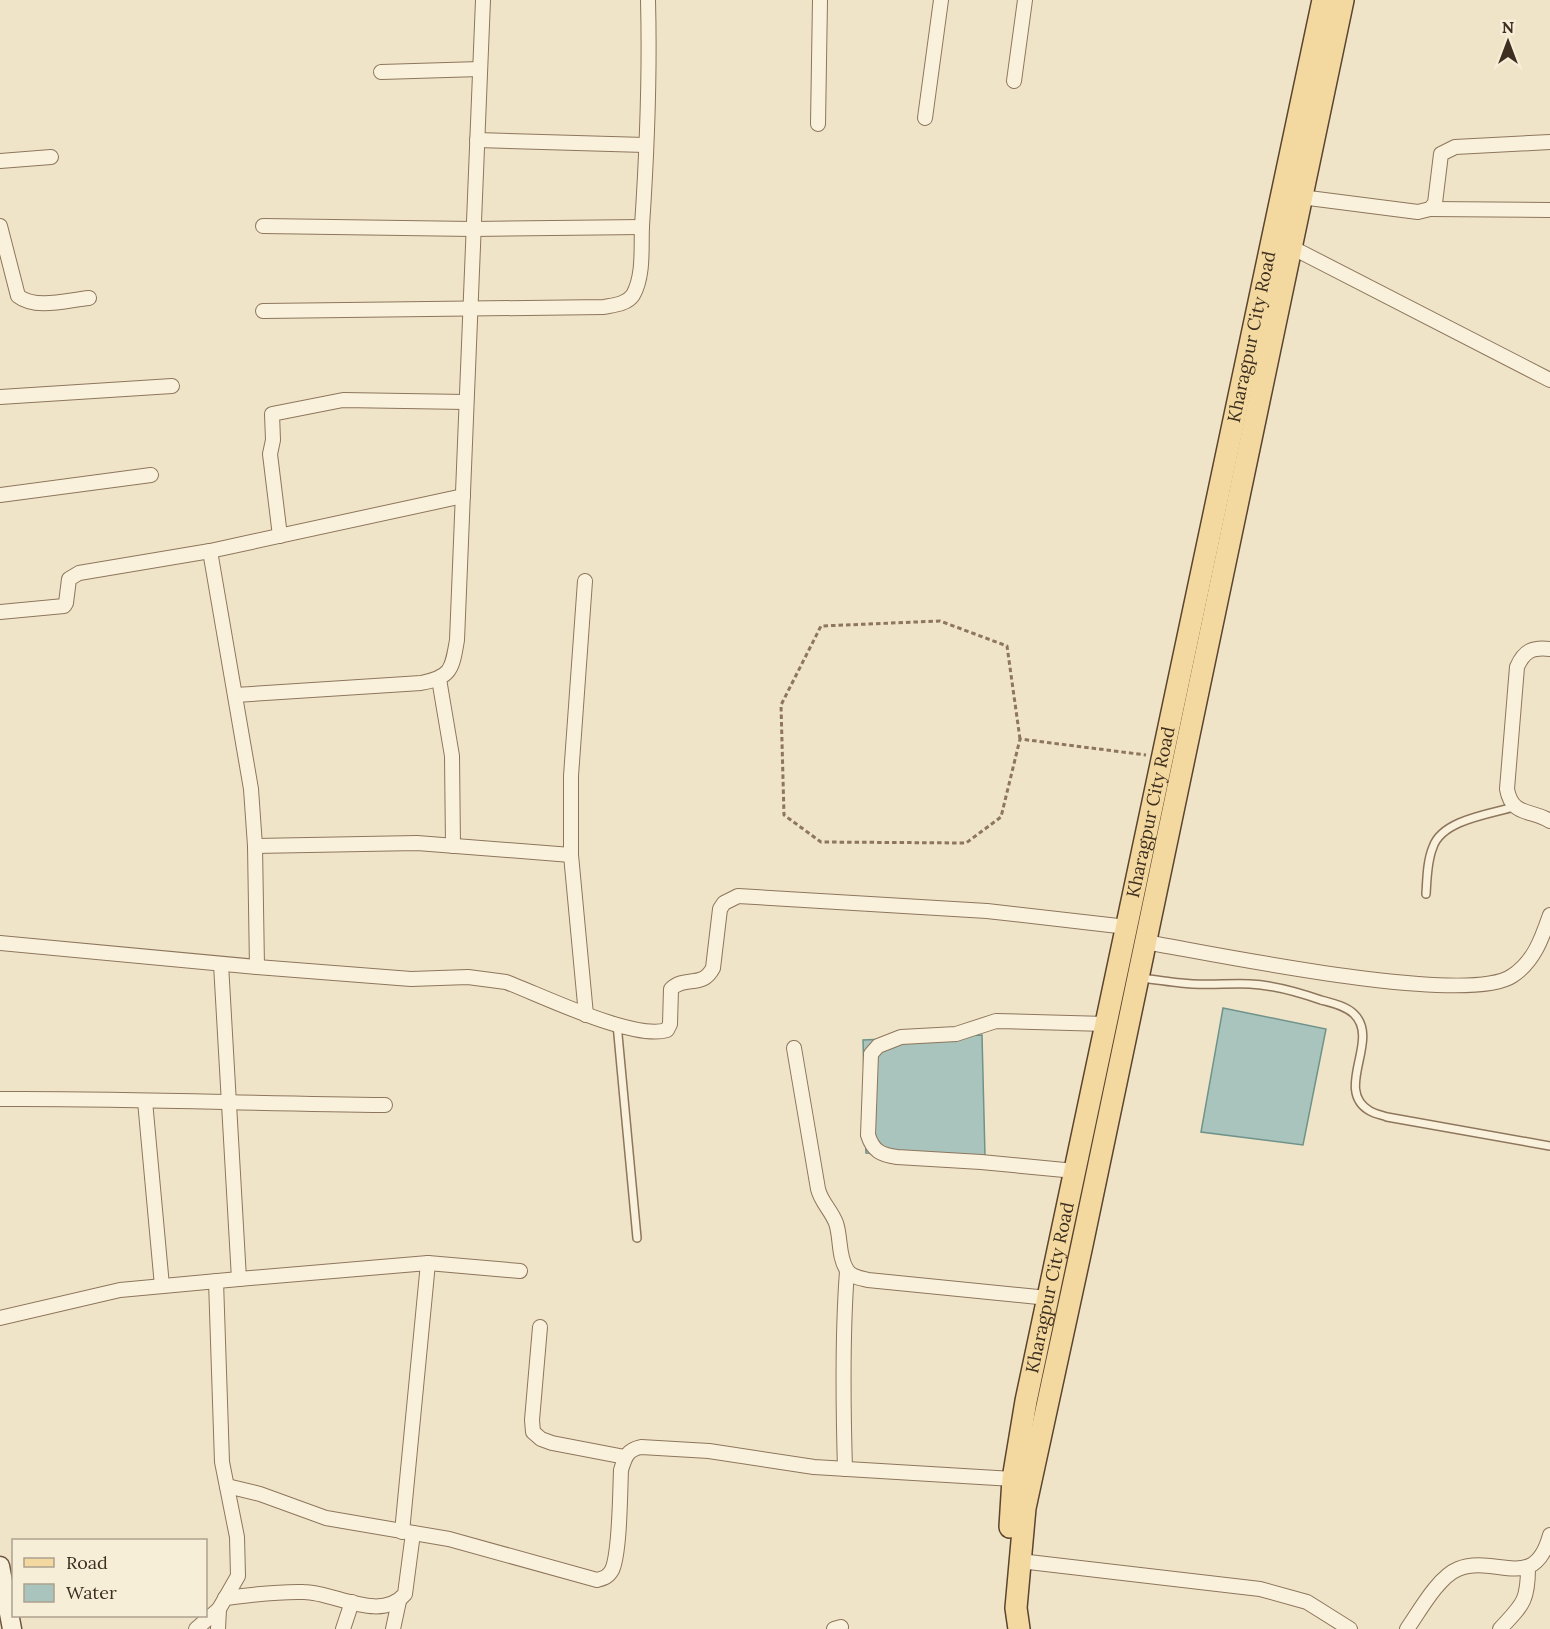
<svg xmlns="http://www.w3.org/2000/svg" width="1550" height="1629" font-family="Lora,serif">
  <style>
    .water { fill: #a9c4bc; stroke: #6f938a; stroke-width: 1.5 }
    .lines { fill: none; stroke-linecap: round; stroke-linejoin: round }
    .lane-casing { stroke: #8d765c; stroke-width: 10 }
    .street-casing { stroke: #8d765c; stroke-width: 16 }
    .secondary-casing { stroke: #6f573f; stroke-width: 21 }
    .primary-casing { stroke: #5b4430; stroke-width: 24 }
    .path { stroke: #8d765c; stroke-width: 3; stroke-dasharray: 4.5 3; stroke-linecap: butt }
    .lane { stroke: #faf1dc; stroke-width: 7 }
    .street { stroke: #faf1dc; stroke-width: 14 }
    .secondary { stroke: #faf1dc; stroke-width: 18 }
    .primary { stroke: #f3d9a0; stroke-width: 21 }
    .labels { text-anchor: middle; stroke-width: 4.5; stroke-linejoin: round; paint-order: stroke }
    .street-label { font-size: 18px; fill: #3d2e20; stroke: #f7eed8 }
  </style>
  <rect width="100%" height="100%" fill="#f0e4c8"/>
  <g class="water">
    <polygon points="1223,1008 1326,1029 1303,1145 1201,1132"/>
    <polygon points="982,1035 985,1156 866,1153 863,1040"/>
  </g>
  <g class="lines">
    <g class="lane-casing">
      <g id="lane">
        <path d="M1426 894C1427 879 1427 861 1433 847 1442 820 1490 814 1514 807"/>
        <path d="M1140 978C1154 979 1168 982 1181 983 1204 986 1227 983 1250 984 1273 985 1298 992 1321 1000 1332 1003 1346 1006 1354 1014 1381 1040 1333 1090 1370 1111 1375 1114 1382 1115 1387 1117L1550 1146"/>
        <polyline points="617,1024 637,1238"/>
      </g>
    </g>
    <g class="street-casing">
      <g id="street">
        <polyline points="381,72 480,69"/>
        <polyline points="1014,81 1025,0"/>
        <polyline points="925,118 941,0"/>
        <polyline points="818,124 820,0"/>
        <polyline points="477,140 645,145"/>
        <polyline points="0,161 51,157"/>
        <polyline points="1301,197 1418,212 1430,209 1435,203 1441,154 1455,147 1550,142"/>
        <polyline points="1430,209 1550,210"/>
        <path d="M0 226 18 296C36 310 68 300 89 298"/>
        <polyline points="263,226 473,229 642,227"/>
        <polyline points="1291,247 1550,380"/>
        <path d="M263 311 604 307C614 305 627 304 633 295 644 276 641 247 642 226 647 151 650 75 648 0"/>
        <polyline points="0,397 172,386"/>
        <polyline points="0,495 151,475"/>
        <polyline points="280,536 270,454 273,440 272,414 343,400 466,402"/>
        <polyline points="210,551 251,789 255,846 257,967"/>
        <polyline points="585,581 571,776 571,855 586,1015"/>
        <polyline points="0,612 64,606 66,603 69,579 79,573 210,551 463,496"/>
        <path d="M1550 649C1532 647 1524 651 1517 667L1507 789C1512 817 1531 809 1550 821"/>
        <polyline points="439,679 452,756 453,846"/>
        <path d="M235 695 421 683C451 677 452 670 457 640L483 0"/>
        <polyline points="255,846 417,843 571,855"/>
        <path d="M1145 942C1211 953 1465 1007 1512 976 1534 962 1542 938 1550 915"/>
        <path d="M0 943 257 967 411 979 468 977 506 982C541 995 634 1041 667 1030L670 1024 671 989C686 975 702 989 713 968L720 909 724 903 738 896 987 911 1127 927"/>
        <polyline points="221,964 239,1279"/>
        <path d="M794 1048 818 1189C821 1202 831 1210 836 1223 841 1237 838 1257 847 1270 851 1277 860 1278 868 1280L1048 1298"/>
        <path d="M0 1099C128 1098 257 1104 385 1105"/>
        <polyline points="145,1101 162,1286"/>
        <path d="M1075 1171 981 1162 897 1157C881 1155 873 1151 868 1135L871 1054 878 1046 901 1037 956 1034 996 1021 1106 1024"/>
        <polyline points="216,1281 222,1462 237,1537 238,1576 219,1609 218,1629"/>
        <polyline points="0,1318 120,1290 239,1279 428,1263 520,1271"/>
        <polyline points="540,1327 532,1420 533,1432 541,1439 552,1443 625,1457"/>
        <path d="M845 1469C843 1402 842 1337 847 1271"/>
        <path d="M227 1486 260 1494 326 1518 449 1539 597 1580C604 1578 608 1577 612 1570 620 1553 620 1492 621 1470 625 1457 627 1450 641 1447L709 1451 814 1467 1013 1479"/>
        <polyline points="402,1532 428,1263"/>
        <polyline points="1020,1561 1260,1589 1307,1602 1350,1629"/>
        <path d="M225 1598C251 1595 277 1591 304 1592 334 1592 380 1623 405 1594L413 1533"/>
        <polyline points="196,1629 219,1609"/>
        <polyline points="343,1629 352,1602"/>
        <polyline points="393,1629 399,1601"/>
        <polyline points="834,1629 841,1627"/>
        <path d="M1407 1629C1419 1612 1438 1577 1458 1569 1496 1554 1534 1594 1550 1535"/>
        <path d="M1500 1629C1522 1605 1528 1602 1528 1568"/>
      </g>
    </g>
    <g class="secondary-casing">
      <polyline id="secondary" points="0,1566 12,1629"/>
    </g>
    <g class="primary-casing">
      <g id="primary">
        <path id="s1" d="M1010 1527 1013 1479 1026 1401 1323 0"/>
        <polyline points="1019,1629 1016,1608 1025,1508 1082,1245 1343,0"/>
      </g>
    </g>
    <polyline class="path" points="1020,739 1007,646 940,621 821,626 781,705 784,815 821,842 966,843 1001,817 1020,739 1146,755"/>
    <use href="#lane" class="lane"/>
    <use href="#street" class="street"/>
    <use href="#secondary" class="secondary"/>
    <use href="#primary" class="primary"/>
  </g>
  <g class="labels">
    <g class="street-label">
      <text dy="6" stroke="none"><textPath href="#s1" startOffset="1215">Kharagpur City Road</textPath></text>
      <text dy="6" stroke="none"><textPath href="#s1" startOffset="729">Kharagpur City Road</textPath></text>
      <text dy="6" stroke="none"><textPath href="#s1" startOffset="243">Kharagpur City Road</textPath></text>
    </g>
  </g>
  <rect x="12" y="1539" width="195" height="78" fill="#f7eed8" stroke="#ada18e" stroke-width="1.5"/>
  <rect x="24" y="1558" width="30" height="9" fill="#f3d9a0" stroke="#ada18e" stroke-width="1.5"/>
  <text x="66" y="1569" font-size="18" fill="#3d2e20">Road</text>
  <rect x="24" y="1584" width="30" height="18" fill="#a9c4bc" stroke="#ada18e" stroke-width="1.5"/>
  <text x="66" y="1599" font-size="18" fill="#3d2e20">Water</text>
  <g transform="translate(1508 42)" stroke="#f7eed8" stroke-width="4.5" paint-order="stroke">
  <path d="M0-4.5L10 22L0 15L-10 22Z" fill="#3d2e20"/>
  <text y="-9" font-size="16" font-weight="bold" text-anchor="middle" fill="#3d2e20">N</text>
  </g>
</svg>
